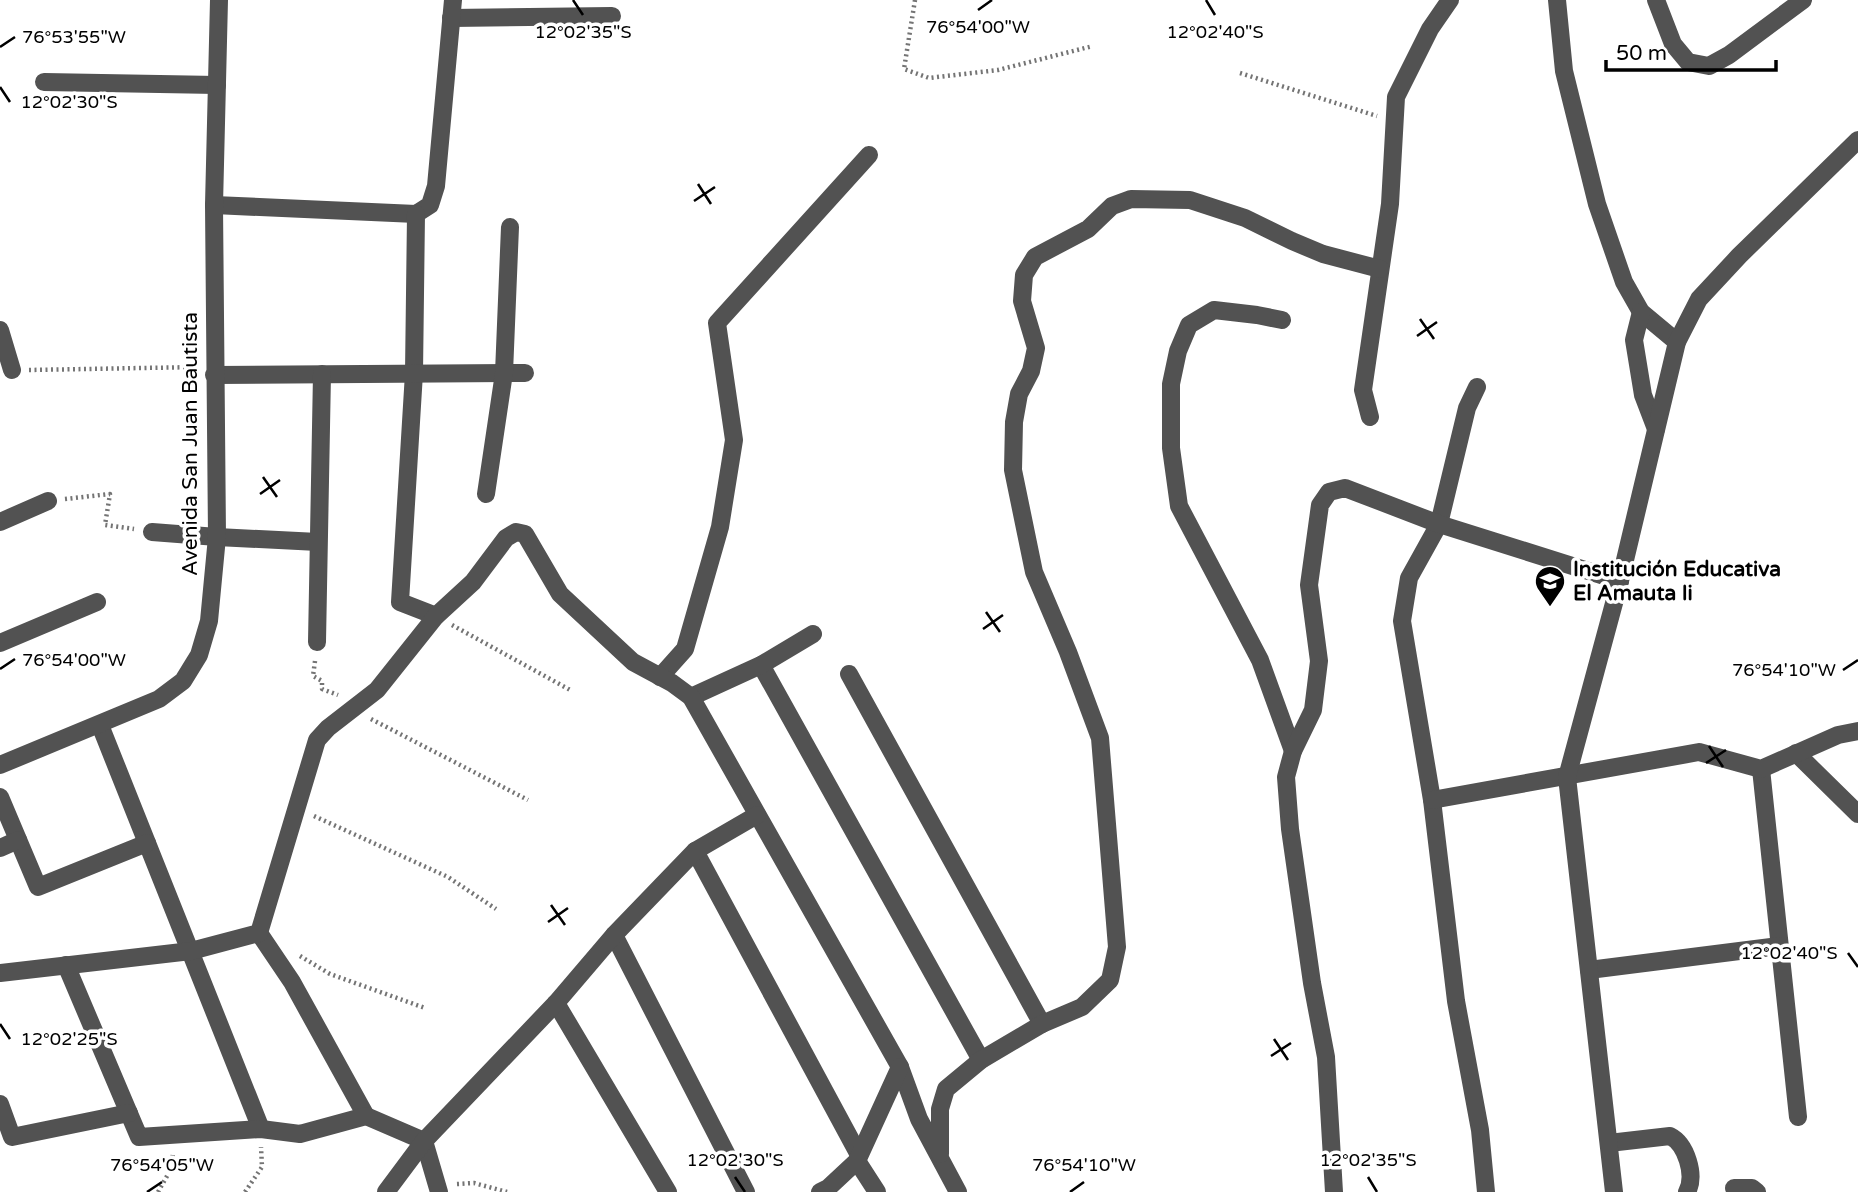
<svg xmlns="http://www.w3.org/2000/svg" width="1858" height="1192" font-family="'Varela Round',sans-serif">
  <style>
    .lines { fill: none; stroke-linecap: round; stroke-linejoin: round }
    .path { stroke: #747474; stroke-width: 4.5; stroke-dasharray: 2 3.5; stroke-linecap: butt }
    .minor { stroke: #525252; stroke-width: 18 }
    .ticks { fill: none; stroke: #000; stroke-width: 2.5 }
    .labels { text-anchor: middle; stroke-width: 7; stroke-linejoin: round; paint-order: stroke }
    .street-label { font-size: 21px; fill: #000; stroke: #fff }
    .poi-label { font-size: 21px; font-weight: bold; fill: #000; stroke: #fff; text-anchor: start }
    .ticks-label { font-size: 18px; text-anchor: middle; fill: #000; stroke: #fff; stroke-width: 7; stroke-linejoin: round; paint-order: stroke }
  </style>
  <rect width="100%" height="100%" fill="#fff"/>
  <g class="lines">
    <g class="path">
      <polyline points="915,0 904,69 929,78 998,70 1093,46"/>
      <polyline points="1240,73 1377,116"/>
      <polyline points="29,370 199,367"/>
      <polyline points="65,499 110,494 105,525 134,529"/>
      <polyline points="452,625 572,691"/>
      <polyline points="315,661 313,676 322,681 322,689 338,695"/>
      <polyline points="371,719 528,800"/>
      <polyline points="314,816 448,877 496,909"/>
      <polyline points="300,956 330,974 425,1008"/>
      <polyline points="457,1184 474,1183 507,1192"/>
      <polyline points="158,1192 171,1169 173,1153"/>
      <polyline points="245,1192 262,1167 261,1147"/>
    </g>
    <g class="minor">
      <polyline points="1557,0 1564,71 1597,204 1624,282 1641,312 1677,342"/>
      <polyline points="1656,0 1673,44 1688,62 1709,66 1729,55 1803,0"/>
      <polyline points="451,18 612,16"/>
      <polyline points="44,82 217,85"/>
      <polyline points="214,205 416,214 430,205 436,186 453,0"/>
      <polyline points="416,214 414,373 400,602 436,616"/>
      <polyline points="1641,312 1634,340 1643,395 1656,429"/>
      <polyline points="1282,320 1257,315 1214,310 1189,325 1178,351 1171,384 1171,448 1179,506 1260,660 1293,751"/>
      <polyline points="0,330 12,370"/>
      <polyline points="214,375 525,373"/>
      <polyline points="1477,387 1467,408 1439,524 1409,578 1402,621 1432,800 1456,1001 1480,1130 1486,1192"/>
      <polyline points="1370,417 1363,390 1390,204 1396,97 1430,29 1450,0"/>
      <polyline points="486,494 504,373 510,227"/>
      <polyline points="0,522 48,501"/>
      <polyline points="152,532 217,537 318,542"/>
      <polyline points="317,642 322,374"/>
      <polyline points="0,643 97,602"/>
      <polyline points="761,665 981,1060"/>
      <polyline points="849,674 1042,1024"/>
      <polyline points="660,677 685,649 720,527 734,440 717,323 869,155"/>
      <polyline points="691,697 761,665 813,634"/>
      <polyline points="100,725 261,1129"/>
      <polyline points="1796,753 1858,814"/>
      <polyline points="0,765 159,699 183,681 199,655 209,621 217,537 214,205 219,0"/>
      <polyline points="1761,769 1798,1117"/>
      <polyline points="0,797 38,887 147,843"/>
      <polyline points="1432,800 1699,752 1761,769 1838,735 1858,731"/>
      <polyline points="0,848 18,840"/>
      <polyline points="695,851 859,1155"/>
      <polyline points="259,933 292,982 366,1116"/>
      <polyline points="614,935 746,1192"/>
      <polyline points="66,965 139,1137 261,1129 300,1134 366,1116 424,1141 439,1192"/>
      <polyline points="1589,970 1779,946"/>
      <polyline points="0,973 191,951 259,933 317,740 328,728 377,690 436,616 473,582 506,538 516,532 525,534 560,594 633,662 672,683 691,697 900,1067 919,1119 958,1192"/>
      <polyline points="556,1003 668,1192"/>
      <polyline points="0,1104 12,1137 129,1113"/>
      <path d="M1609 1143 1670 1136C1686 1144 1696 1175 1687 1192"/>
      <polyline points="940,1154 940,1109 946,1089 981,1060 1042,1024 1082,1007 1110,980 1117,947 1100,738 1068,652 1034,572 1013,470 1014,422 1019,394 1031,371 1036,348 1022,301 1024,275 1035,257 1088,229 1112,206 1131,199 1190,200 1245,218 1292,241 1323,254 1380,269"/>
      <polyline points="857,1161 877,1192"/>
      <polyline points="1734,1188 1752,1188 1757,1192"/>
      <polyline points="386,1192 424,1141 556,1003 614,935 695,851 757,815"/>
      <polyline points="820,1192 828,1188 857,1161 900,1067"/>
      <polyline points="1334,1192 1326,1057 1312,983 1290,829 1286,777 1293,751 1313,710 1319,661 1309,585 1320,505 1329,492 1345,488 1439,524 1620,581"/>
      <polyline points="1614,1192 1567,777 1620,581 1677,342 1699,299 1739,256 1858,140"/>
    </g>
  </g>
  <path class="ticks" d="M573 0 583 15M1206 0 1215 15M978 10 992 0M0 47 15 37M0 87 10 102M698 184 711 204M694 201 715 187M1420 319 1434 339M1417 336 1437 322M263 477 277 497M260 494 280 480M986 612 1000 632M983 629 1003 615M0 669 15 659M1843 670 1858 660M1709 746 1723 767M1706 763 1726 750M551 905 565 925M548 922 568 908M1848 953 1858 967M0 1024 10 1039M1274 1039 1288 1060M1271 1056 1291 1043M735 1177 745 1192M1368 1177 1377 1192M147 1192 162 1182M1070 1192 1084 1182"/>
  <defs>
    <g id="school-pin" transform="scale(1.575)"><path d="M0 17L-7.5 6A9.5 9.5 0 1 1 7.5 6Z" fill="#000" stroke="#fff"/><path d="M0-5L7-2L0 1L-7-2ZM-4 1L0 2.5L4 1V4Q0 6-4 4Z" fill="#fff"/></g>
  </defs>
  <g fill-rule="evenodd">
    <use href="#school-pin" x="1550" y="581"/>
  </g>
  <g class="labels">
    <g class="street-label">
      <text transform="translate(190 444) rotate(-90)" y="7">Avenida San Juan Bautista</text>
    </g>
    <g class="poi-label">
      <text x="1573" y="576">Institución Educativa<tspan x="1573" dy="24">El Amauta Ii</tspan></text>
    </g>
  </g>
  <g class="ticks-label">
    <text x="978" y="33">76°54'00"W</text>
    <text x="583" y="38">12°02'35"S</text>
    <text x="1215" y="38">12°02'40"S</text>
    <text x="74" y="43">76°53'55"W</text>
    <text x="69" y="108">12°02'30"S</text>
    <text x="74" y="666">76°54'00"W</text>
    <text x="1784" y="676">76°54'10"W</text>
    <text x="1789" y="959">12°02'40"S</text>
    <text x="69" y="1045">12°02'25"S</text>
    <text x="735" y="1166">12°02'30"S</text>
    <text x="1368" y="1166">12°02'35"S</text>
    <text x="162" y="1171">76°54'05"W</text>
    <text x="1084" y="1171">76°54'10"W</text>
  </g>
  <path d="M1606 60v10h170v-10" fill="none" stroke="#000000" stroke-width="3.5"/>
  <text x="1616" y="60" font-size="21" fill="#000000" stroke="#ffffff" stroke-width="5" paint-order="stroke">50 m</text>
</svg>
